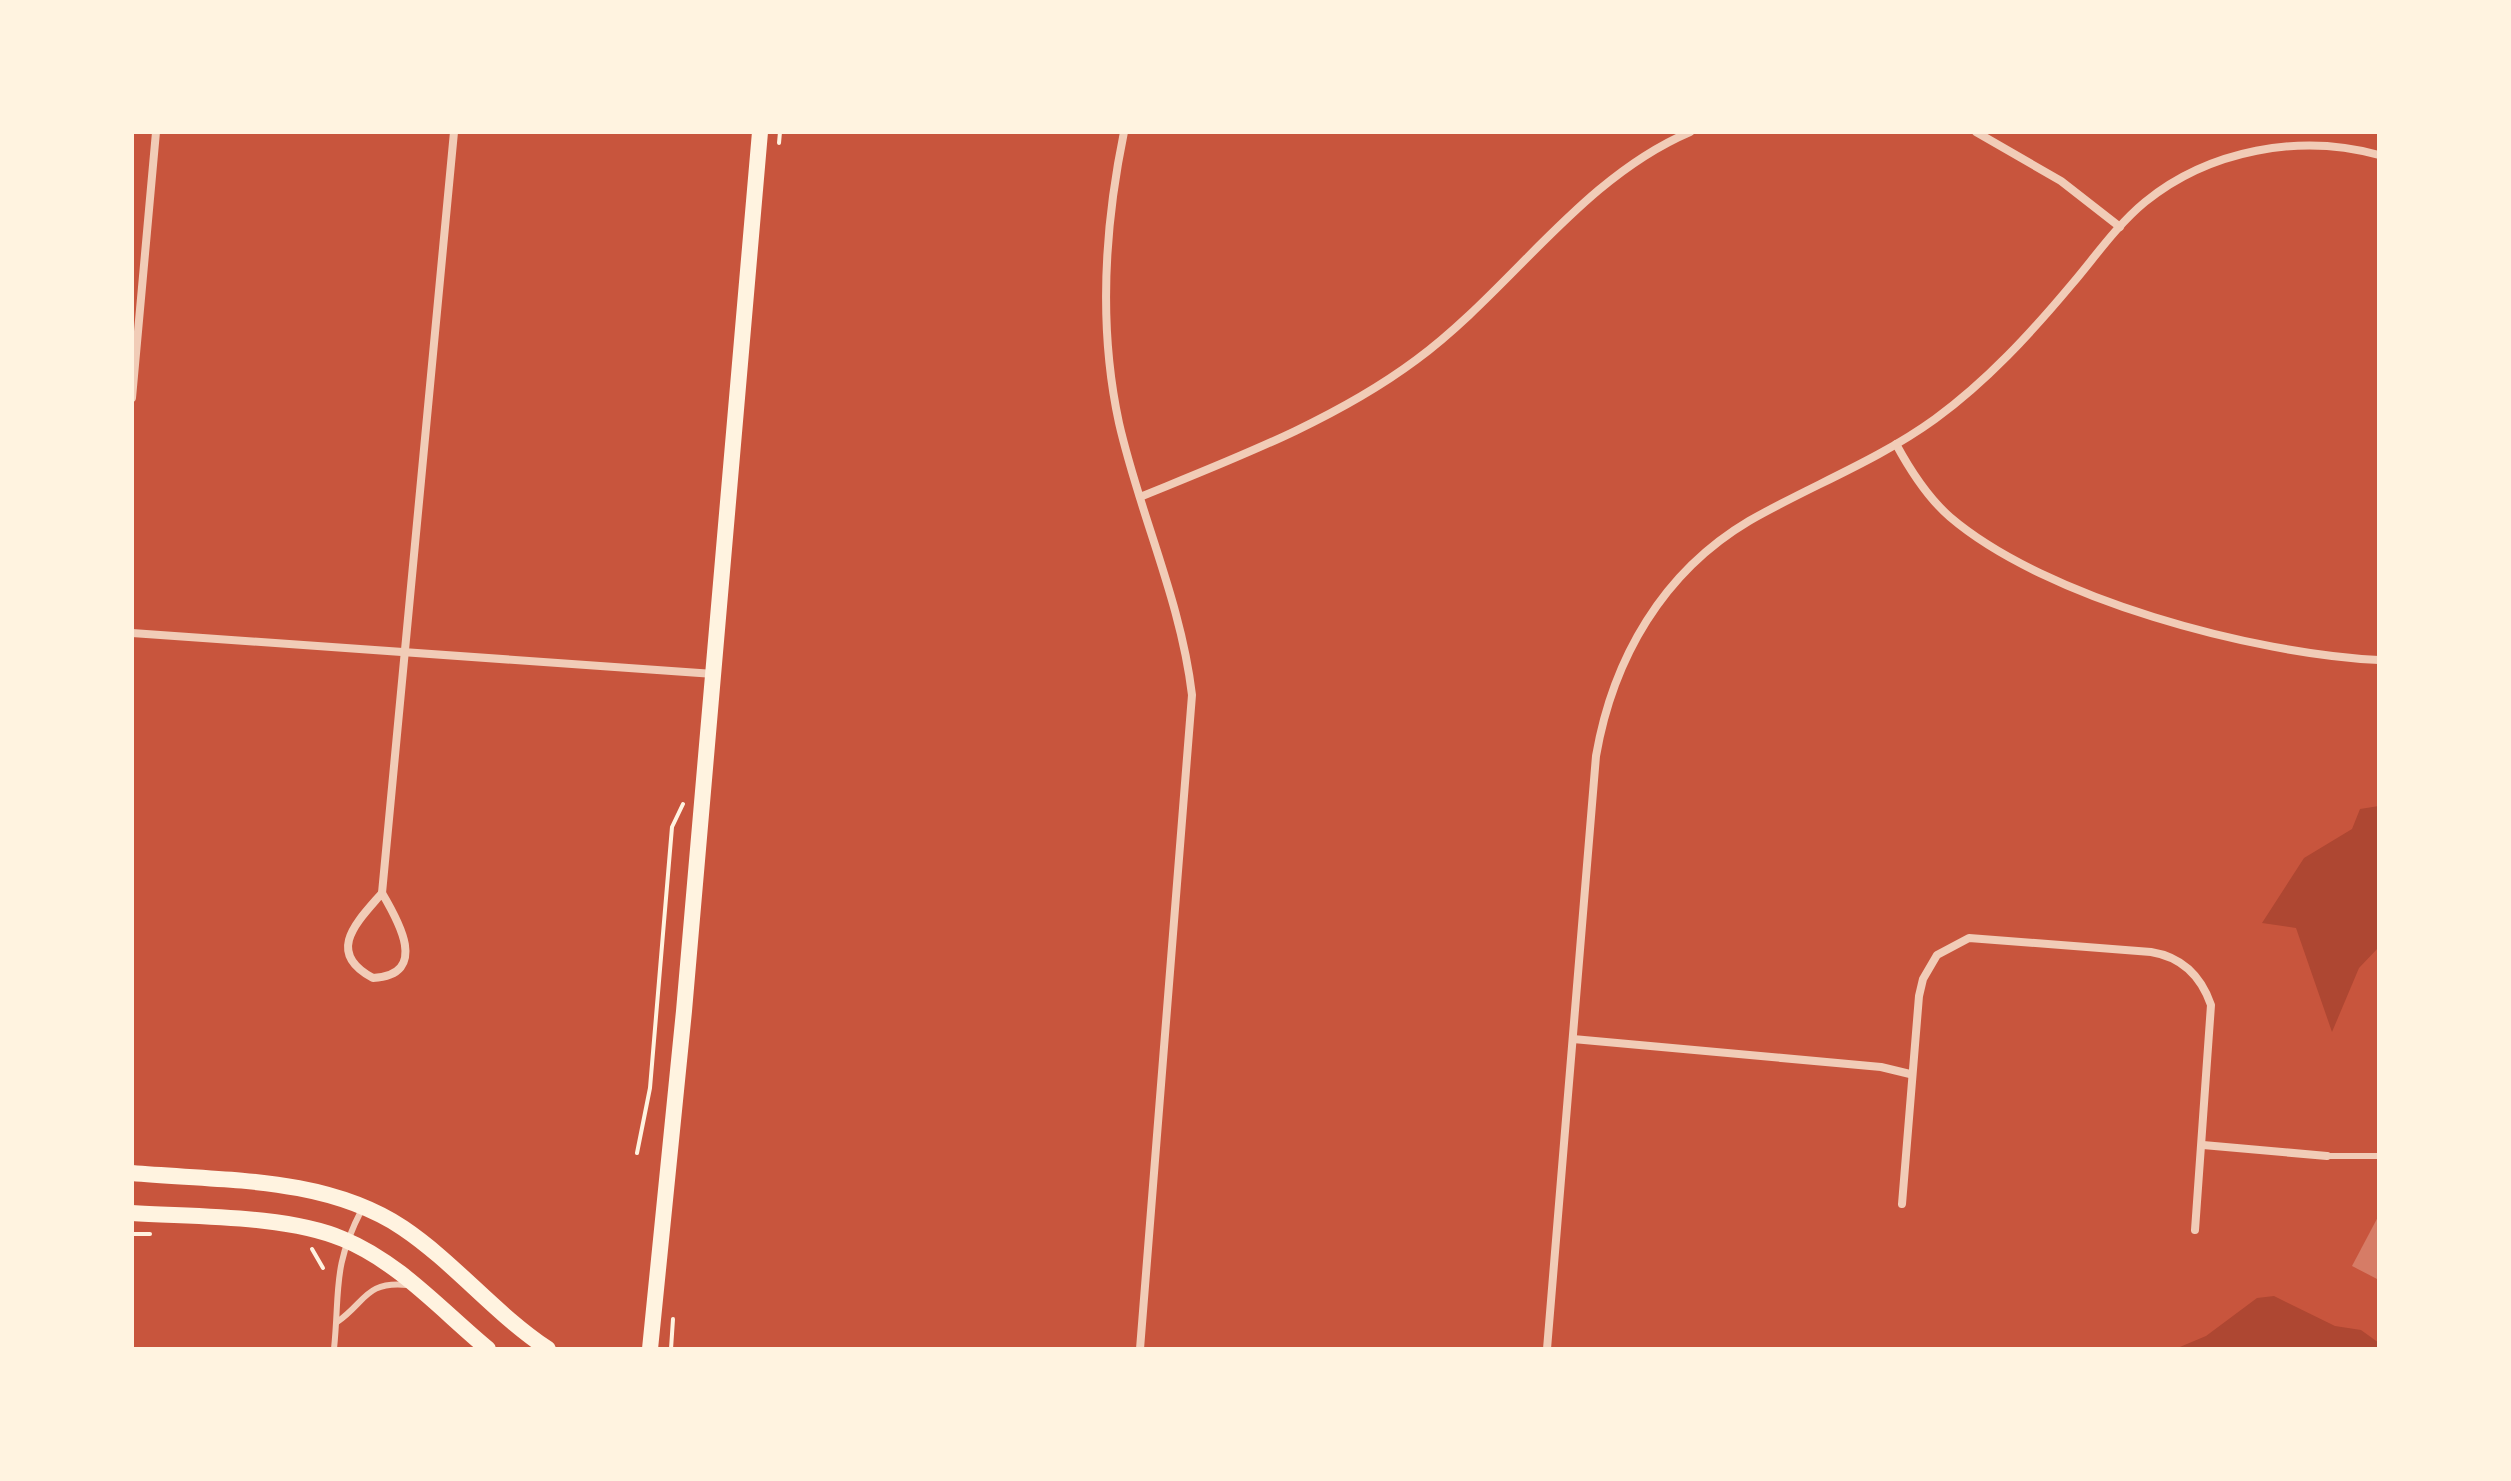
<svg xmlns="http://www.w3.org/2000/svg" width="2511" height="1481" font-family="Roboto,sans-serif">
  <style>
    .green { fill: #ae4732 }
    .building { fill: #d67c66 }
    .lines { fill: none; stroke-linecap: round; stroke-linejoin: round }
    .path { stroke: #fff3e0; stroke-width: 4 }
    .service { stroke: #f1ccb7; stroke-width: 6 }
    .minor { stroke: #f1ccb7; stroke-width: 8 }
    .secondary { stroke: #fff3e0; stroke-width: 16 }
  </style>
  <rect width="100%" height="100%" fill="#c8553d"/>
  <g class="green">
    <polygon points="2379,806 2379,947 2359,968 2332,1032 2296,928 2262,923 2304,858 2352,829 2360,809"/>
    <polygon points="2274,1296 2335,1326 2361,1330 2379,1343 2379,1349 2175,1349 2206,1336 2257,1298"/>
  </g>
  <polygon class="building" points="2379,1215 2379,1280 2352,1266"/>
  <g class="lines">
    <g class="path">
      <polyline points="779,143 780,132"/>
      <polyline points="637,1153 650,1088 672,827 683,804"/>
      <polyline points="132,1234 150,1234"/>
      <polyline points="312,1249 323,1268"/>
      <polyline points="671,1349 673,1319"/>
    </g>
    <g class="service">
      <polyline points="2327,1156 2379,1156"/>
      <path d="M337 1322C366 1302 365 1281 407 1285"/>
      <path d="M334 1349C340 1290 332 1267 362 1209"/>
    </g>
    <g class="minor">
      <path d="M1124 132C1104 229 1098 326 1119 423 1140 515 1181 601 1192 695L1140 1349"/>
      <polyline points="1976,132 2061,181 2120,227"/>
      <polyline points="132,398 156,132"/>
      <path d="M1896 444C1910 470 1927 497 1950 517 2046 599 2254 654 2379 660"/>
      <path d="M1140 497C1233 459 1334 421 1416 360 1511 290 1580 179 1690 132"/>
      <polyline points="132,633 714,674"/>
      <polyline points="382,893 454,132"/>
      <path d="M382 893C398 920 430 975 373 978 324 952 358 921 382 893Z"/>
      <polyline points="1573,1039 1881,1067 1910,1074"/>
      <polyline points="2203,1145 2327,1156"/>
      <path d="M1902 1204 1919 996 1923 979 1937 955 1969 938 2151 952C2182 957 2201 976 2211 1005L2195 1230"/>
      <path d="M1547 1349 1596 756C1613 658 1663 572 1749 521 1810 486 1877 461 1935 419 1987 381 2031 333 2072 284 2095 257 2117 225 2145 202 2209 150 2300 133 2379 155"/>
    </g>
    <g class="secondary">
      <path d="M132 1173C222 1181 325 1176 403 1228 455 1263 495 1314 548 1349"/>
      <path d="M132 1213C194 1217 287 1215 343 1239 399 1262 442 1311 488 1349"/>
      <polyline points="650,1349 684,1011 760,132"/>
    </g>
  </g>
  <rect width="2511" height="1481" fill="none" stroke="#fff3e0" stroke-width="268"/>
</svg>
